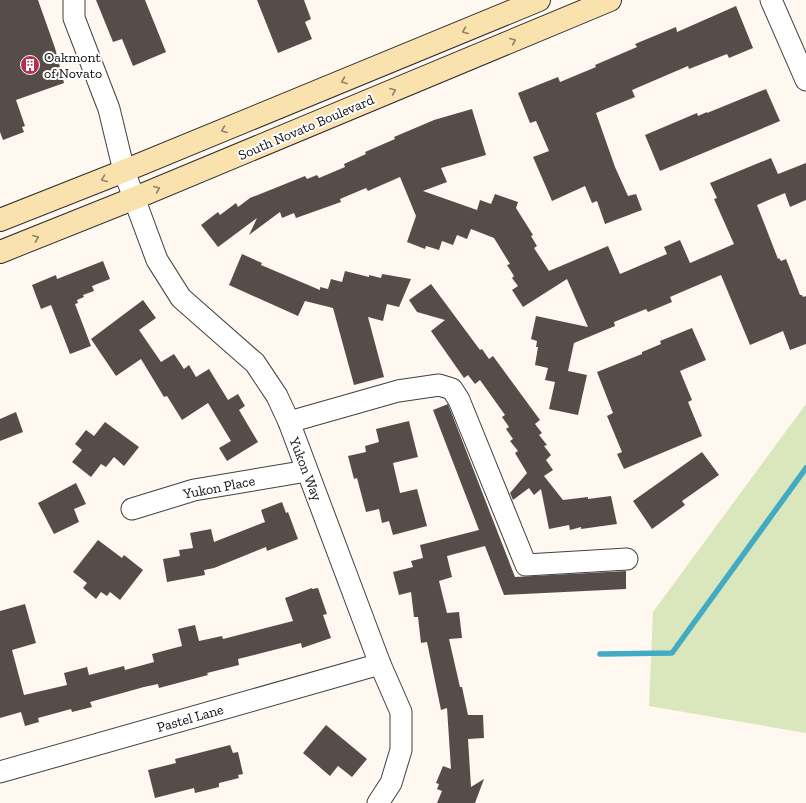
<svg xmlns="http://www.w3.org/2000/svg" width="806" height="803" font-family="'Zilla Slab',serif">
  <style>
    .green { fill: #dae6bb }
    .lines { fill: none; stroke-linecap: round; stroke-linejoin: round }
    .stream { stroke: #43aac4; stroke-width: 5.5 }
    .building { fill: #564d4b }
    .minor-casing { stroke: #414141; stroke-width: 23 }
    .secondary-casing { stroke: #303030; stroke-width: 24 }
    .minor { stroke: #fff; stroke-width: 21 }
    .secondary { stroke: #fae2af; stroke-width: 22 }
    .oneway { stroke: #908367 }
    .labels { text-anchor: middle; stroke-width: 4; stroke-linejoin: round; paint-order: stroke }
    .poi-label { font-size: 14px; fill: #0e0e0e; stroke: #fff; text-anchor: start }
    .street-label { font-size: 14px; fill: #0e0e0e; stroke: #fff }
  </style>
  <rect width="100%" height="100%" fill="#fef8f0"/>
  <polygon class="green" points="806,404 806,733 649,706 653,612"/>
  <g class="lines">
    <polyline class="stream" points="600,654 672,653 806,468"/>
  </g>
  <g class="building">
    <polygon points="0,0 38,0 55,48 64,83 16,100 25,126 22,127 24,132 3,140 0,132"/>
    <polygon points="96,0 145,0 166,52 133,66 122,39 113,42"/>
    <polygon points="257,0 304,0 311,19 305,22 312,39 278,53"/>
    <polygon points="736,6 753,48 729,58 727,54 689,69 688,66 632,90 635,97 596,113 615,167 628,196 636,194 642,210 605,224 597,201 592,203 585,186 552,201 533,157 549,151 536,121 530,123 518,93 558,77 560,82 596,67 595,65 637,47 635,44 676,27 677,32"/>
    <polygon points="766,89 780,121 660,171 645,135 697,113 698,116 707,112 707,113"/>
    <polygon points="472,109 486,155 441,168 447,182 423,191 477,210 480,200 491,204 495,194 518,202 516,208 533,235 531,236 537,246 534,248 549,271 608,246 620,274 667,254 664,247 680,240 690,263 734,244 714,199 717,198 710,183 771,158 778,174 806,163 806,200 790,207 785,193 757,205 778,259 779,258 781,261 786,259 800,295 802,295 803,297 806,296 806,344 790,350 783,331 750,345 721,275 670,297 672,302 648,312 646,309 614,322 615,326 574,343 568,371 587,375 578,415 549,409 555,382 545,380 548,368 535,365 538,347 536,347 537,341 531,339 536,316 588,327 567,279 523,307 512,290 518,286 512,278 514,276 507,265 510,264 494,238 471,229 467,239 457,235 453,245 442,241 439,250 426,246 425,249 407,242 416,216 400,177 368,191 366,188 340,199 341,202 296,218 294,213 282,218 280,212 249,235 257,218 218,247 201,225 218,212 220,215 236,203 238,207 250,198 305,176 307,179 317,175 319,178 345,167 344,164 366,154 365,152 395,139 394,137 434,120"/>
    <polygon points="242,254 262,263 261,265 320,290 320,287 328,289 331,279 342,282 345,271 369,277 369,275 381,278 382,274 411,279 399,307 387,304 383,321 368,317 384,377 354,385 333,308 305,301 298,316 229,285"/>
    <polygon points="103,261 110,279 92,286 94,291 83,295 84,297 77,300 78,303 75,304 91,346 70,354 51,305 41,309 32,285 56,275 57,279"/>
    <polygon points="431,284 480,350 482,349 489,359 493,356 540,420 535,424 542,433 539,435 547,445 544,446 551,455 546,460 553,470 544,476 563,500 588,497 588,499 611,496 617,524 581,529 581,527 570,530 569,525 549,529 541,489 534,495 529,488 513,500 510,493 527,473 515,453 518,451 510,441 513,439 506,429 509,427 502,417 505,415 480,380 475,384 468,375 464,378 431,331 445,320 417,312 409,300"/>
    <polygon points="143,300 156,318 139,330 161,362 174,354 184,369 189,365 196,377 209,369 228,400 238,394 245,406 239,410 258,442 227,461 219,448 231,441 208,403 182,420 167,396 164,397 141,359 116,376 91,339"/>
    <polygon points="692,328 706,360 680,371 692,400 688,402 702,436 624,469 617,454 622,452 607,416 613,413 597,372 642,354 642,352 661,344 660,341"/>
    <polygon points="448,404 515,577 626,571 626,589 504,595 485,546 447,556 452,577 439,581 447,613 459,612 462,638 449,639 460,687 462,687 468,715 483,715 484,738 468,739 471,787 484,779 475,803 437,803 442,791 437,789 439,784 436,783 443,766 451,769 447,708 441,710 427,642 421,643 418,617 414,617 411,592 399,595 393,572 413,567 411,561 423,558 420,545 479,530 433,410"/>
    <polygon points="16,412 23,432 0,441 0,419"/>
    <polygon points="409,421 418,457 393,463 400,493 417,489 427,526 393,535 389,521 382,523 379,509 366,512 357,478 354,479 348,456 366,452 365,446 379,442 376,429"/>
    <polygon points="105,422 139,447 124,466 114,457 106,467 101,464 91,477 72,462 82,450 75,444 86,430 94,436"/>
    <polygon points="702,452 719,475 682,501 685,505 652,529 633,501"/>
    <polygon points="76,483 86,504 74,509 79,522 54,534 38,503"/>
    <polygon points="282,502 286,513 288,512 298,539 267,551 266,547 214,568 204,570 205,575 167,582 163,559 180,556 179,550 193,548 190,533 211,529 214,542 265,522 261,510"/>
    <polygon points="98,540 122,558 124,555 143,570 120,600 110,592 107,596 101,592 96,599 83,588 87,583 73,572"/>
    <polygon points="312,588 312,589 318,588 327,614 323,615 331,638 302,648 301,643 238,659 239,665 207,673 208,675 159,688 158,684 144,687 90,702 92,707 72,712 71,709 38,718 39,722 25,726 21,712 0,718 0,611 25,604 36,643 12,650 24,695 67,685 64,673 87,667 89,675 124,666 125,670 154,662 152,654 182,646 178,629 195,625 199,641 222,636 223,639 293,621 285,598"/>
    <polygon points="326,725 367,759 352,777 338,766 330,776 303,753"/>
    <polygon points="230,745 233,753 238,752 243,774 238,775 239,778 219,783 219,787 195,793 194,788 155,798 148,770 176,763 175,759"/>
  </g>
  <g class="lines">
    <g class="minor-casing">
      <g id="minor">
        <polyline points="74,0 74,18 109,109 124,171 157,260 181,298 255,363 277,396 289,422 380,664 401,712 401,750 391,783 378,803"/>
        <polyline points="771,0 806,80"/>
        <polyline points="289,422 398,391 439,385 452,389 459,400 526,565 627,559"/>
        <polyline points="132,509 194,490 307,471"/>
        <polyline points="0,772 380,664"/>
      </g>
    </g>
    <g class="secondary-casing">
      <g id="secondary">
        <polyline points="0,220 124,171 539,0"/>
        <polyline points="0,252 135,198 610,0"/>
      </g>
    </g>
    <use href="#minor" class="minor"/>
    <use href="#secondary" class="secondary"/>
  </g>
  <defs><path id="oneway-chevron" d="M-2-3.5L2.5 0L-2 3.5" fill="none" stroke-width="1.6" stroke-linecap="round" stroke-linejoin="round"/></defs>
  <g class="oneway">
    <use href="#oneway-chevron" transform="translate(465 31) rotate(158)"/>
    <use href="#oneway-chevron" transform="translate(513 41) rotate(-23)"/>
    <use href="#oneway-chevron" transform="translate(344 81) rotate(158)"/>
    <use href="#oneway-chevron" transform="translate(393 91) rotate(-23)"/>
    <use href="#oneway-chevron" transform="translate(224 130) rotate(158)"/>
    <use href="#oneway-chevron" transform="translate(104 179) rotate(159)"/>
    <use href="#oneway-chevron" transform="translate(157 189) rotate(-23)"/>
    <use href="#oneway-chevron" transform="translate(36 238) rotate(-22)"/>
  </g>
  <defs>
    <g id="building-disc" transform="scale(1)"><circle r="9.5" fill="#b52f50" stroke="#fff"/><path d="M-4-6H4V6H1V3H-1V6H-4ZM-2.5-4.3h1.7v1.8h-1.7ZM.8-4.3h1.7v1.8H.8ZM-2.5-1h1.7V.8h-1.7ZM.8-1h1.7V.8H.8Z" fill="#fff"/></g>
  </defs>
  <g fill-rule="evenodd">
    <use href="#building-disc" x="30" y="65"/>
  </g>
  <g class="labels">
    <g class="poi-label">
      <text x="44" y="62">Oakmont<tspan x="44" dy="16">of Novato</tspan></text>
    </g>
    <g class="street-label">
      <text transform="translate(306 127) rotate(-23)" y="5">South Novato Boulevard</text>
      <text transform="translate(306 469) rotate(69)" y="5">Yukon Way</text>
      <text transform="translate(219 487) rotate(-11)" y="5">Yukon Place</text>
      <text transform="translate(190 718) rotate(-16)" y="5">Pastel Lane</text>
    </g>
  </g>
</svg>
